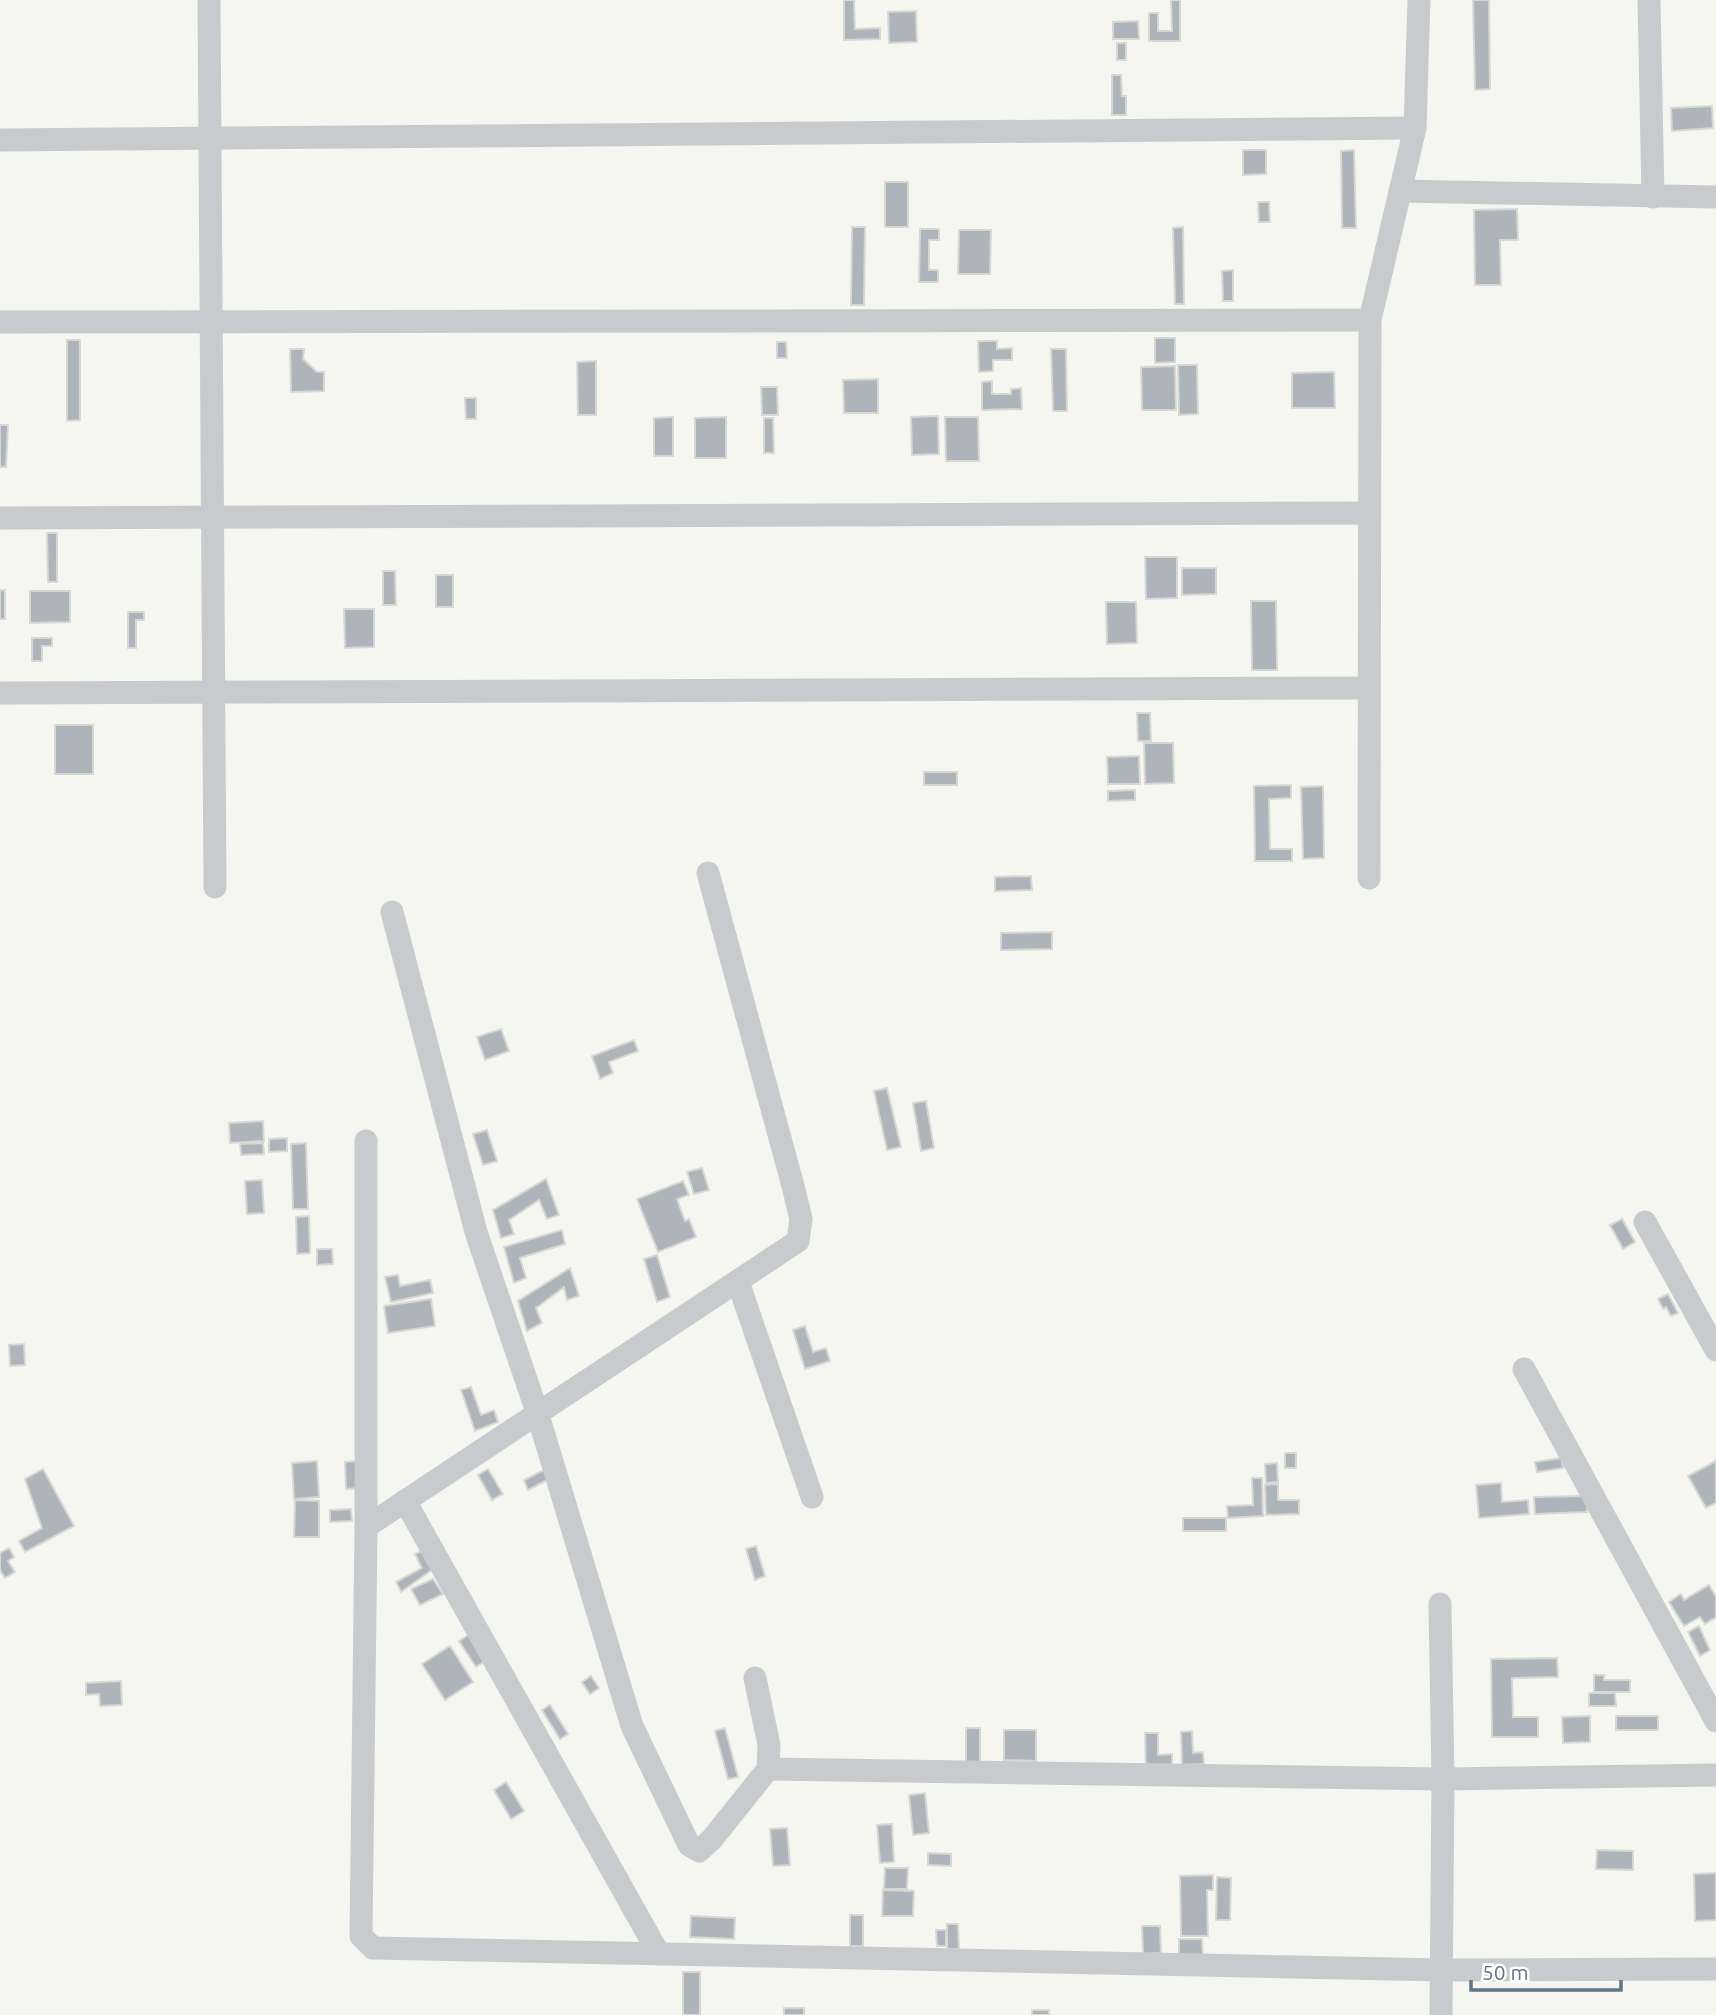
<svg xmlns="http://www.w3.org/2000/svg" width="1716" height="2015" font-family="Ubuntu,sans-serif">
  <style>
    .building { fill: #adb5ba; stroke: #d7d7d4; stroke-width: 2 }
    .lines { fill: none; stroke-linecap: round; stroke-linejoin: round }
    .street { stroke: #c8cbce; stroke-width: 23 }
  </style>
  <rect width="100%" height="100%" fill="#f6f6f1"/>
  <g class="building">
    <polygon points="844,0 854,0 855,29 880,28 880,39 844,40"/>
    <polygon points="1171,0 1180,0 1180,41 1149,41 1149,13 1158,13 1158,31 1172,31"/>
    <polygon points="1473,0 1489,0 1490,89 1475,90"/>
    <polygon points="916,11 917,42 889,43 888,12"/>
    <polygon points="1138,21 1139,39 1113,39 1113,22"/>
    <rect x="1117" y="43" width="9" height="17"/>
    <polygon points="1112,75 1121,75 1122,96 1126,96 1126,115 1112,115"/>
    <polygon points="1712,106 1713,128 1672,131 1671,108"/>
    <polygon points="1243,150 1266,150 1266,174 1243,175"/>
    <polygon points="1354,150 1356,228 1342,228 1341,151"/>
    <rect x="885" y="182" width="23" height="45"/>
    <polygon points="1258,202 1269,202 1270,222 1259,222"/>
    <polygon points="1517,209 1518,240 1500,240 1501,285 1475,285 1474,210"/>
    <polygon points="852,227 865,227 864,305 851,305"/>
    <polygon points="1183,227 1184,304 1175,304 1173,228"/>
    <polygon points="920,229 939,229 939,240 929,240 929,270 938,270 938,282 919,282"/>
    <polygon points="959,230 991,230 990,274 958,274"/>
    <polygon points="1233,270 1233,301 1223,301 1222,271"/>
    <polygon points="1155,338 1175,338 1175,362 1155,363"/>
    <polygon points="67,340 80,340 80,420 67,421"/>
    <polygon points="978,341 997,341 997,349 1012,348 1012,360 993,360 993,371 979,372"/>
    <polygon points="777,342 786,342 787,358 777,358"/>
    <polygon points="290,349 304,349 303,359 317,372 324,372 324,391 291,392"/>
    <polygon points="1051,349 1066,349 1067,411 1053,411"/>
    <polygon points="596,361 596,415 578,415 577,362"/>
    <polygon points="1178,365 1197,365 1198,414 1179,415"/>
    <polygon points="1175,366 1176,410 1142,410 1141,367"/>
    <polygon points="1334,372 1335,408 1292,408 1292,373"/>
    <polygon points="878,379 878,413 844,413 843,380"/>
    <polygon points="992,381 992,394 1011,394 1011,389 1021,388 1022,409 982,410 982,382"/>
    <polygon points="761,387 777,387 778,415 762,415"/>
    <polygon points="465,398 476,398 476,419 466,419"/>
    <polygon points="938,416 939,454 912,455 911,417"/>
    <polygon points="673,417 673,456 654,456 654,418"/>
    <polygon points="726,417 726,458 695,458 695,418"/>
    <polygon points="945,417 978,417 979,461 946,461"/>
    <polygon points="764,418 773,418 774,453 764,453"/>
    <polygon points="0,425 8,425 6,467 0,467"/>
    <polygon points="47,533 57,533 57,582 48,582"/>
    <polygon points="1145,557 1177,557 1177,598 1146,599"/>
    <polygon points="1182,568 1216,568 1216,594 1182,595"/>
    <polygon points="383,571 395,571 396,605 383,605"/>
    <rect x="436" y="575" width="17" height="32"/>
    <rect x="0" y="590" width="5" height="29"/>
    <polygon points="30,591 70,591 70,622 30,623"/>
    <polygon points="1251,601 1276,601 1277,670 1252,670"/>
    <polygon points="1106,602 1136,602 1137,643 1107,644"/>
    <polygon points="344,609 374,609 374,647 345,648"/>
    <polygon points="128,612 144,612 144,620 136,620 136,648 128,648"/>
    <polygon points="32,638 52,638 52,646 42,646 42,661 32,661"/>
    <polygon points="1137,713 1150,713 1151,741 1138,741"/>
    <rect x="55" y="725" width="38" height="49"/>
    <polygon points="1144,743 1173,743 1174,783 1145,784"/>
    <polygon points="1139,756 1140,784 1108,784 1107,757"/>
    <rect x="924" y="772" width="33" height="13"/>
    <polygon points="1291,785 1291,798 1269,799 1270,849 1292,849 1292,861 1255,861 1254,786"/>
    <polygon points="1323,786 1324,858 1303,859 1301,787"/>
    <polygon points="1135,790 1135,800 1108,801 1108,791"/>
    <polygon points="1031,876 1032,890 995,891 995,877"/>
    <polygon points="1052,932 1052,949 1001,950 1001,933"/>
    <polygon points="501,1029 509,1051 485,1060 477,1037"/>
    <polygon points="634,1040 638,1051 609,1062 613,1073 600,1079 592,1056"/>
    <polygon points="887,1088 901,1147 887,1150 874,1091"/>
    <polygon points="926,1101 934,1148 921,1151 913,1103"/>
    <polygon points="263,1121 264,1141 230,1143 229,1123"/>
    <polygon points="487,1130 497,1161 483,1165 473,1134"/>
    <polygon points="287,1138 287,1151 269,1152 269,1139"/>
    <polygon points="263,1143 264,1154 241,1155 240,1144"/>
    <polygon points="306,1143 308,1209 293,1209 291,1144"/>
    <polygon points="702,1168 709,1190 694,1194 687,1172"/>
    <polygon points="546,1179 559,1215 547,1219 539,1200 509,1220 514,1234 501,1238 493,1210"/>
    <polygon points="262,1180 264,1213 247,1214 245,1181"/>
    <polygon points="683,1181 689,1195 677,1199 685,1221 689,1219 696,1237 658,1252 637,1199"/>
    <polygon points="309,1216 310,1253 297,1254 296,1217"/>
    <polygon points="1622,1219 1635,1242 1623,1249 1610,1225"/>
    <polygon points="562,1230 565,1244 520,1258 526,1278 514,1283 504,1247"/>
    <polygon points="317,1249 332,1249 333,1264 317,1265"/>
    <polygon points="657,1255 670,1297 657,1302 644,1259"/>
    <polygon points="570,1268 579,1296 567,1300 564,1287 536,1308 542,1323 527,1331 518,1301"/>
    <polygon points="398,1275 400,1286 430,1280 433,1293 391,1302 385,1277"/>
    <polygon points="1668,1294 1678,1313 1671,1316 1666,1307 1663,1309 1658,1299"/>
    <polygon points="431,1299 435,1326 388,1333 384,1306"/>
    <polygon points="805,1326 813,1352 826,1348 830,1361 805,1369 793,1330"/>
    <polygon points="24,1344 25,1365 10,1366 9,1345"/>
    <polygon points="471,1387 481,1415 494,1410 498,1422 475,1431 461,1390"/>
    <rect x="1285" y="1453" width="11" height="15"/>
    <polygon points="1561,1458 1563,1468 1537,1472 1535,1462"/>
    <polygon points="317,1461 319,1497 294,1499 292,1463"/>
    <polygon points="357,1461 358,1488 346,1489 345,1462"/>
    <polygon points="1716,1461 1716,1503 1706,1508 1688,1476"/>
    <polygon points="1277,1463 1278,1482 1266,1483 1265,1464"/>
    <polygon points="548,1468 553,1477 528,1490 524,1480"/>
    <polygon points="43,1469 74,1526 25,1552 19,1541 42,1528 25,1479"/>
    <polygon points="488,1469 503,1494 492,1500 478,1475"/>
    <polygon points="1252,1478 1262,1478 1263,1516 1228,1518 1227,1506 1253,1505"/>
    <polygon points="1501,1483 1502,1502 1528,1500 1529,1514 1479,1518 1476,1485"/>
    <polygon points="1278,1484 1278,1500 1299,1500 1299,1514 1266,1515 1265,1485"/>
    <polygon points="1587,1496 1587,1512 1535,1514 1534,1497"/>
    <polygon points="295,1500 319,1501 319,1537 294,1537"/>
    <polygon points="351,1509 352,1521 330,1522 330,1510"/>
    <rect x="1183" y="1518" width="43" height="13"/>
    <polygon points="756,1546 765,1576 755,1580 746,1549"/>
    <polygon points="9,1548 14,1557 8,1561 15,1572 5,1578 0,1570 0,1553"/>
    <polygon points="422,1551 433,1569 401,1592 396,1582 422,1568 415,1554"/>
    <polygon points="433,1579 443,1594 420,1605 411,1589"/>
    <polygon points="1709,1585 1716,1597 1716,1617 1705,1624 1700,1617 1684,1626 1669,1602 1681,1594 1684,1600"/>
    <polygon points="1699,1626 1710,1650 1700,1656 1688,1632"/>
    <polygon points="470,1634 487,1660 476,1667 459,1641"/>
    <polygon points="450,1646 473,1682 445,1700 422,1664"/>
    <polygon points="1557,1658 1558,1677 1512,1678 1513,1717 1538,1717 1538,1737 1492,1737 1491,1659"/>
    <polygon points="1594,1675 1604,1675 1604,1680 1630,1680 1630,1692 1594,1692"/>
    <polygon points="591,1676 599,1688 590,1694 582,1682"/>
    <polygon points="121,1681 122,1705 100,1706 99,1694 86,1695 86,1683"/>
    <polygon points="1589,1693 1615,1693 1616,1706 1589,1706"/>
    <polygon points="550,1705 568,1734 560,1739 542,1710"/>
    <polygon points="1590,1716 1590,1742 1563,1743 1562,1717"/>
    <rect x="1616" y="1716" width="42" height="14"/>
    <polygon points="725,1728 738,1777 728,1779 715,1731"/>
    <rect x="966" y="1728" width="14" height="35"/>
    <polygon points="1004,1730 1036,1730 1036,1761 1004,1760"/>
    <polygon points="1192,1731 1193,1753 1203,1752 1204,1764 1182,1765 1181,1732"/>
    <polygon points="1145,1733 1158,1733 1158,1755 1172,1754 1172,1768 1146,1768"/>
    <polygon points="506,1782 524,1811 511,1819 494,1790"/>
    <polygon points="925,1793 929,1833 913,1835 909,1795"/>
    <polygon points="892,1824 894,1862 880,1863 877,1825"/>
    <polygon points="787,1828 790,1865 773,1866 770,1829"/>
    <polygon points="1597,1850 1633,1851 1633,1870 1596,1869"/>
    <polygon points="928,1853 951,1854 951,1866 928,1865"/>
    <polygon points="885,1868 908,1868 907,1889 884,1889"/>
    <polygon points="1716,1873 1716,1920 1695,1921 1694,1874"/>
    <polygon points="1213,1875 1213,1890 1207,1890 1208,1936 1181,1936 1180,1876"/>
    <polygon points="1217,1877 1231,1878 1230,1920 1216,1920"/>
    <polygon points="883,1890 914,1891 913,1916 882,1916"/>
    <rect x="850" y="1915" width="13" height="31"/>
    <polygon points="691,1916 735,1918 734,1939 690,1937"/>
    <polygon points="947,1924 958,1924 959,1949 947,1949"/>
    <polygon points="1142,1926 1160,1926 1161,1953 1143,1954"/>
    <polygon points="936,1930 946,1930 946,1946 937,1946"/>
    <polygon points="1179,1939 1202,1939 1203,1956 1179,1956"/>
    <rect x="683" y="1972" width="17" height="43"/>
    <rect x="784" y="2008" width="20" height="7"/>
    <rect x="1032" y="2010" width="17" height="5"/>
  </g>
  <g class="lines">
    <g class="street">
      <polyline points="209,0 215,887"/>
      <polyline points="1649,0 1653,197"/>
      <polyline points="0,140 1415,128"/>
      <polyline points="1400,191 1716,197"/>
      <polyline points="0,322 1370,320"/>
      <polyline points="0,518 1369,513"/>
      <polyline points="0,693 1369,688"/>
      <polyline points="1369,878 1370,320 1415,128 1419,0"/>
      <polyline points="392,912 476,1232 538,1415 632,1726 689,1845 699,1851 712,1839 768,1769 769,1745 755,1678"/>
      <polyline points="366,1141 366,1527 361,1936 373,1948 1441,1970 1716,1969"/>
      <polyline points="1645,1222 1716,1350"/>
      <polyline points="738,1282 812,1497"/>
      <polyline points="1524,1369 1716,1721"/>
      <polyline points="405,1501 659,1954"/>
      <polyline points="366,1527 798,1241 801,1219 793,1186 708,873"/>
      <polyline points="1440,1604 1443,1779 1441,2015"/>
      <polyline points="768,1769 1443,1779 1716,1775"/>
    </g>
  </g>
  <path d="M1471 1980v10h150v-10" fill="none" stroke="#627585" stroke-width="3.5"/>
  <text x="1482" y="1980" font-size="21" fill="#627585" stroke="#ffffff" stroke-width="5" paint-order="stroke">50 m</text>
</svg>
